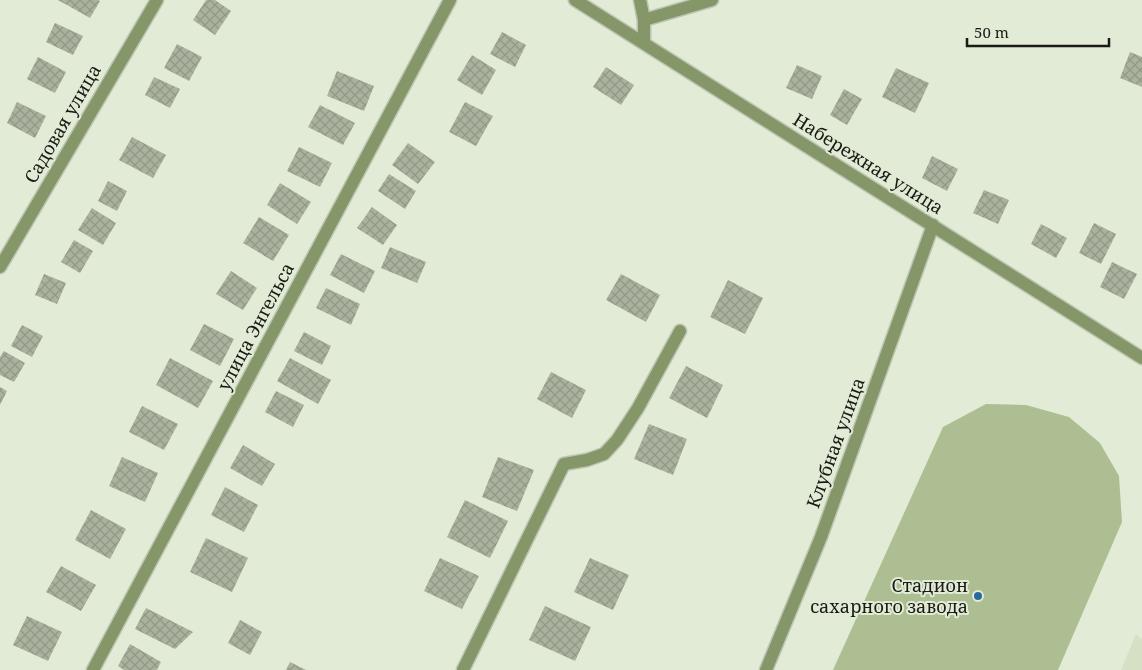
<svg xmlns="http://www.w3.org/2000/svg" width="1142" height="670" font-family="'Noto Serif',serif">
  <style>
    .built { fill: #d5e0c4 }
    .garden { fill: #adbe93 }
    .building { fill: url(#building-cross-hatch) }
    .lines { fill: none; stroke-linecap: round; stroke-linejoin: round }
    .minor-casing { stroke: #bec6b3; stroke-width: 15 }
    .tertiary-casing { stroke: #bec6b3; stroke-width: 15 }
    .minor { stroke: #859669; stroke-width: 12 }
    .tertiary { stroke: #859669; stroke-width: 12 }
    .poi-dot { fill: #266ba0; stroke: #e2ebd6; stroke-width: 2 }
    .labels { text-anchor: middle; stroke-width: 4; stroke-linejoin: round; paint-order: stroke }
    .street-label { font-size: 18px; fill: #191b14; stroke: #e2ebd6 }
    .poi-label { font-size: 18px; fill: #191b14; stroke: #e2ebd6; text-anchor: end }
  </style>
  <defs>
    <pattern id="building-cross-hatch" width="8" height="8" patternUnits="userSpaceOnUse" patternTransform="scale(1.25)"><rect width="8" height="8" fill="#aab29e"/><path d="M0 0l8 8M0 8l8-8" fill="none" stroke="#929887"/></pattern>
  </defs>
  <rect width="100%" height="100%" fill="#e2ebd6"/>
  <polygon class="built" points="1136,634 1142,639 1142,670 1121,670"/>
  <polygon class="garden" points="986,404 1026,405 1069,417 1100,443 1119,476 1122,522 1058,670 833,670 943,427"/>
  <g class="building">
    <polygon points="58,0 98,0 100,1 90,18"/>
    <polygon points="206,0 215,0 231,11 215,35 193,20"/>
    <polygon points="55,23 83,36 73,55 46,42"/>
    <polygon points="502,32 526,45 515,67 490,54"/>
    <polygon points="177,44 202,57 189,81 164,68"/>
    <polygon points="1130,52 1142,57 1142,87 1120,78"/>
    <polygon points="472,55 496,70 482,95 457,80"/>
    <polygon points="38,57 66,72 55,93 27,79"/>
    <polygon points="797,65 822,76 812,99 786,88"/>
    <polygon points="606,67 634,85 621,105 593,87"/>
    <polygon points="896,68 929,83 915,113 882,97"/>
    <polygon points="337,71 374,86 364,111 327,96"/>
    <polygon points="154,77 180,89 170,108 145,95"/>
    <polygon points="844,89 862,99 847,125 830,115"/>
    <polygon points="17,102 46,116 35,138 7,123"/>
    <polygon points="465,102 493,116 476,146 449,132"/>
    <polygon points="320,105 355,123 343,145 308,127"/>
    <polygon points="132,137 166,155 153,178 119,160"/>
    <polygon points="408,143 435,162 418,184 392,165"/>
    <polygon points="299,147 332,163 320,187 287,171"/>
    <polygon points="932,156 958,169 947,191 922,178"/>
    <polygon points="389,174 416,191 405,209 378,191"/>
    <polygon points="108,181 127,191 117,211 98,201"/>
    <polygon points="280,183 311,202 297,224 267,205"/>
    <polygon points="984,190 1009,200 998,224 973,213"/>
    <polygon points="372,207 397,225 383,245 357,228"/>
    <polygon points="92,208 116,223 103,245 78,230"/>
    <polygon points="259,217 289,235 273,261 243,243"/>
    <polygon points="1094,223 1116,234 1101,264 1079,253"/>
    <polygon points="1041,224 1067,238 1056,258 1031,244"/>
    <polygon points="74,240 93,251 80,273 61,262"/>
    <polygon points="390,247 426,262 417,283 381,268"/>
    <polygon points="341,254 375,271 364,293 330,275"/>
    <polygon points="1112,262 1137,274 1124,299 1100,287"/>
    <polygon points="231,271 257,288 243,310 216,294"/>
    <polygon points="44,274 66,283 57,304 35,295"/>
    <polygon points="621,274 660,295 646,322 606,300"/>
    <polygon points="728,280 763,298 745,334 710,317"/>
    <polygon points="326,288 360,304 351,325 316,308"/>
    <polygon points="204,324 234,339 220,366 190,350"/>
    <polygon points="22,325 43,336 32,357 11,346"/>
    <polygon points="304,332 331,346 322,365 294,351"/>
    <polygon points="4,351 25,363 14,382 0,375 0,357"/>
    <polygon points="170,358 213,381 198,408 156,385"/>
    <polygon points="290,358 331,380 318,404 277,381"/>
    <polygon points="686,366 723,385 707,418 669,398"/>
    <polygon points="551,372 586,390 572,418 537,399"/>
    <polygon points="0,387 7,391 0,405"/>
    <polygon points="276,391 304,405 293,427 265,412"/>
    <polygon points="142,406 178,424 164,450 129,432"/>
    <polygon points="649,424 687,439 673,475 634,459"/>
    <polygon points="243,445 275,464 262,486 230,468"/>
    <polygon points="122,457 158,473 145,502 109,486"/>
    <polygon points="498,457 534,470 517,511 482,497"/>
    <polygon points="225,487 258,505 244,532 211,515"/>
    <polygon points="465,500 508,521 490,558 447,537"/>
    <polygon points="91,510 126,529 110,559 75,540"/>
    <polygon points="206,538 248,558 232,592 190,572"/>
    <polygon points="440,558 479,576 462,609 424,591"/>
    <polygon points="590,558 629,575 613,610 574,592"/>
    <polygon points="61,566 96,585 81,611 46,592"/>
    <polygon points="545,606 591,627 575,661 529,640"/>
    <polygon points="146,608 193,632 175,649 135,629"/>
    <polygon points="27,616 62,632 48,661 13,645"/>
    <polygon points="240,620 262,632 250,655 228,643"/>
    <polygon points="130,644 161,662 157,670 124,670 118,666"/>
    <polygon points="290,662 306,670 286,670"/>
  </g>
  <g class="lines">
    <g class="minor-casing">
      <g id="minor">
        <polyline points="640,0 644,20 644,43"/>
        <polyline points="644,20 712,0"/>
        <polyline points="93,670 450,0"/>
        <polyline points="463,670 564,464 587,460 604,454 617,440 638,408 680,331"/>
        <polyline points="766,670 821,537 933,225"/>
      </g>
    </g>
    <g class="tertiary-casing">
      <g id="tertiary">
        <polyline points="575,0 1142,358"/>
        <polyline points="0,267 157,0"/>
      </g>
    </g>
    <use href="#minor" class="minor"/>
    <use href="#tertiary" class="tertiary"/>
  </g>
  <circle class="poi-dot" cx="978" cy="596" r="5"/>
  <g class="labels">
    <g class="street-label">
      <text transform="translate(63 124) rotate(-60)" y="6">Садовая улица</text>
      <text transform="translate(868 164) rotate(32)" y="6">Набережная улица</text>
      <text transform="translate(256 327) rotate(-62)" y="6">улица Энгельса</text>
      <text transform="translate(836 443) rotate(-70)" y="6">Клубная улица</text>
    </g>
    <g class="poi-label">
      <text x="968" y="592">Стадион<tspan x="968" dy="21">сахарного завода</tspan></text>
    </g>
  </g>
  <path d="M967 38v8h142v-8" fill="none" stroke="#191b14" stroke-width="2.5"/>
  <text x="974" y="38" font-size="15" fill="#191b14" stroke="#e2ebd6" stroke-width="4" paint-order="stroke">50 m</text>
</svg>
